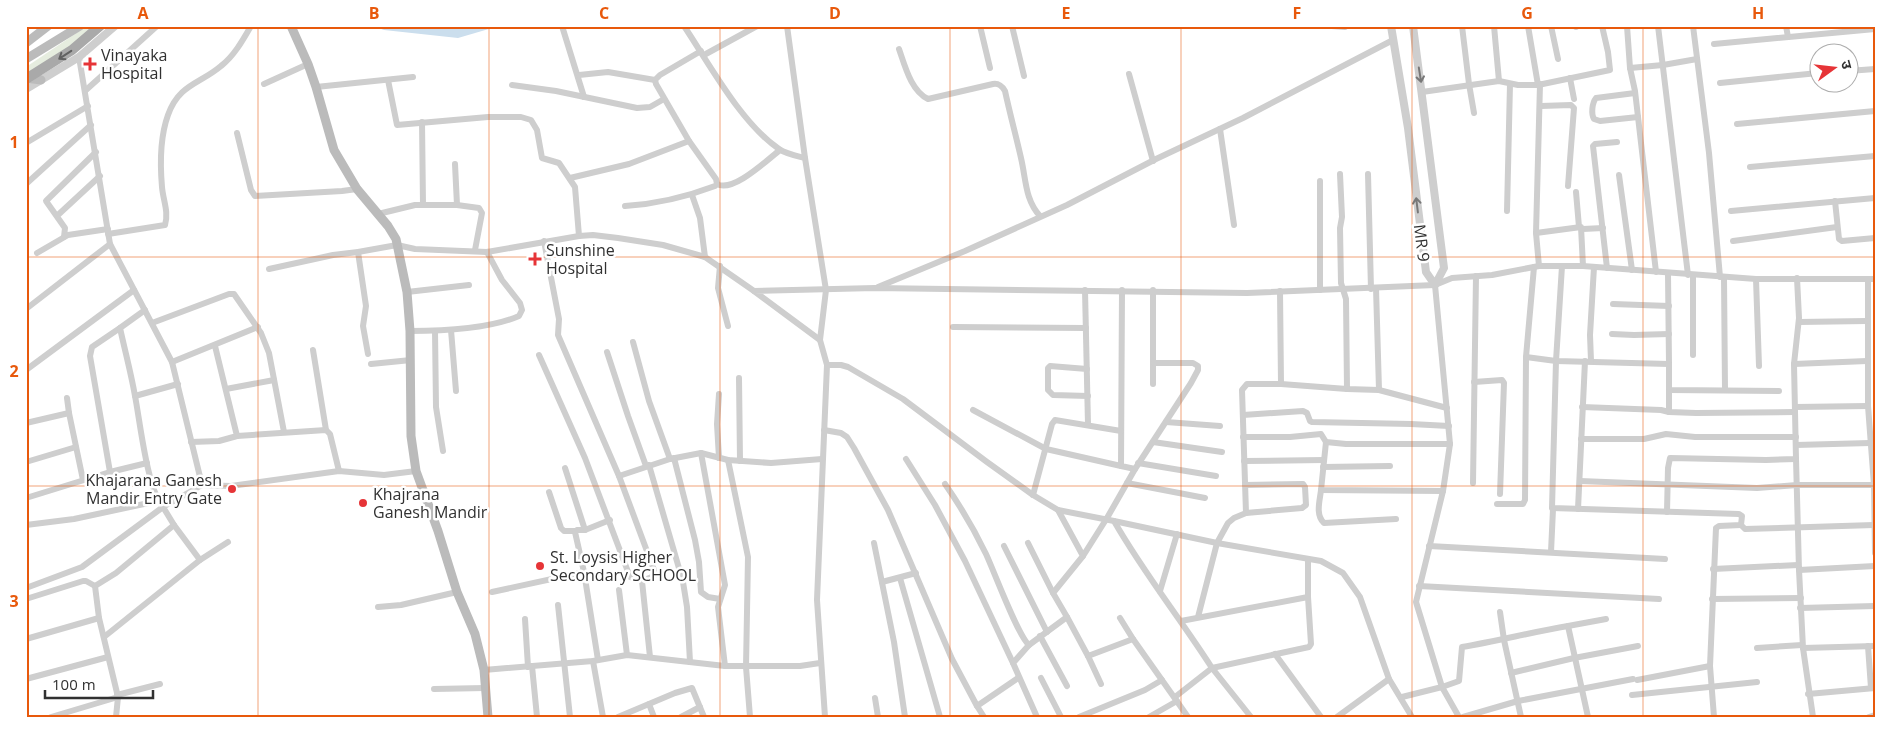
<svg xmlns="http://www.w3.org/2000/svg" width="1901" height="743" font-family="'Open Sans','Noto Sans Devanagari',sans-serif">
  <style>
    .green { fill: #e6eddf }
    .water { fill: #cbdeed }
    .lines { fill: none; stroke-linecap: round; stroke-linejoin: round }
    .minor { stroke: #cecece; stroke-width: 6 }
    .tertiary { stroke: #cecece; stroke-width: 8 }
    .secondary { stroke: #bbb; stroke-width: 9 }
    .primary { stroke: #a9a9a9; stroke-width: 10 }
    .oneway { stroke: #616161 }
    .oneway2 { stroke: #787878 }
    .grid { fill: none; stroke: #e8590c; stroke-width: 1; stroke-opacity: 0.55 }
    .poi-dot { fill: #e63437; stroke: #fff; stroke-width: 2 }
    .labels { text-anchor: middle; stroke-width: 5; stroke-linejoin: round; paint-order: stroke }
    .poi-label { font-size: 16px; fill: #313131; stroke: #fff; text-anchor: start }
    .street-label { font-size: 16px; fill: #313131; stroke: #fff }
    .neatline { fill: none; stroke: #e8590c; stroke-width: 2 }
    .grid-label { font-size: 16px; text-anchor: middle; font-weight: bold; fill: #e8590c }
  </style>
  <rect width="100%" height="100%" fill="#fff"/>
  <polygon class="green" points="87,26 105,26 26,83 26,67"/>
  <polygon class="water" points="373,26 499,26 458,38 384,30"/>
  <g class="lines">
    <g class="minor">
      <polyline points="562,26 584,97"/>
      <path d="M684 26C710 65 741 123 779 149 786 154 797 156 805 158L826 290 820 340"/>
      <polyline points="787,26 805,158"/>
      <polyline points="980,26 990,68"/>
      <polyline points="1012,26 1024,76"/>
      <polyline points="1332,26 1345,27"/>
      <polyline points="1462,26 1469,84 1474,113"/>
      <polyline points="1494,26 1499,81"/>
      <polyline points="1528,26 1538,85"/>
      <polyline points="1551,26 1558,59"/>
      <polyline points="1576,26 1576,27"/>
      <polyline points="1627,26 1630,68 1635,91 1656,272"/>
      <polyline points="1658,26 1688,275"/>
      <polyline points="1693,26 1709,153 1720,277"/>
      <polyline points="1786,26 1788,37"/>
      <polyline points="1714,44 1875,29"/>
      <path d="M899 49C905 66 911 91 928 99L993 84C999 83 1002 86 1005 91 1010 114 1016 136 1021 158 1026 179 1025 200 1040 216"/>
      <polyline points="704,55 757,26"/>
      <polyline points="79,57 110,244 172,362 202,485 231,486 339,471 384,475 416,471"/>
      <polyline points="1630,68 1663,65 1697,59"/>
      <polyline points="1848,71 1875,69"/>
      <polyline points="1129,74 1153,161"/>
      <polyline points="579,75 608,72 655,80"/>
      <polyline points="1570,78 1574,99"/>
      <polyline points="388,80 397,125 488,117 521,117 531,120 537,130 542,158 559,163 575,187 579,236"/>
      <polyline points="1720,83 1818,73"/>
      <polyline points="264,84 308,64"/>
      <polyline points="512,85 556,91 637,108 650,107 664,99"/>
      <polyline points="316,87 413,77"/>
      <polyline points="86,90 157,26"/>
      <polyline points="1422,92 1499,81 1518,85 1538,85 1610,70 1608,52 1602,26"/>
      <path d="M1635 93 1596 98C1592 103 1591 114 1594 119L1600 121 1638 117"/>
      <polyline points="1541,106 1571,105 1574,108 1568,186"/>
      <polyline points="422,122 423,205"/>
      <polyline points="1737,124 1875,111"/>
      <polyline points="1220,129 1234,225"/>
      <polyline points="237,133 251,190 255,196 342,191 357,189"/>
      <polyline points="26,143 88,106"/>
      <polyline points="455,164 457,205"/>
      <polyline points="1750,167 1875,156"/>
      <polyline points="1340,174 1342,217 1340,228 1341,283 1346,299 1347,389 1379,390 1447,408"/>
      <polyline points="1368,174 1371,289"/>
      <polyline points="1619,175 1632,270"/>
      <polyline points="570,178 629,164 689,141"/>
      <polyline points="26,184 91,125"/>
      <path d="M717 184C733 193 767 160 780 150"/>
      <polyline points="1576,192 1579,227"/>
      <polyline points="692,195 700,218 705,257"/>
      <polyline points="1835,201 1839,239 1842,241 1875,238"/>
      <path d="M625 206C657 204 686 197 715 186L717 184 716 179 689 141 656 84 655 80 660 75 701 51"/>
      <polyline points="1507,211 1510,84"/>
      <polyline points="1731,211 1875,198"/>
      <polyline points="59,214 100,176"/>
      <polyline points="378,214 415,205 457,205 479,208 482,213 475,250"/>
      <polyline points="1583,229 1603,228"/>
      <polyline points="1536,233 1581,227 1583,266"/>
      <path d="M108 234 165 225C169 212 163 200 162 187 160 164 160 137 168 115 179 84 200 84 221 66 234 56 243 40 251 26"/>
      <polyline points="64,237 65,228 46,201 96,152"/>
      <polyline points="544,241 559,319 558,335 619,476 670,459 701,453 728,460 771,463 822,459"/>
      <polyline points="1733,241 1837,227"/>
      <polyline points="358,252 366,306 363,326 368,354"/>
      <polyline points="37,253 68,235 108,229"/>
      <polyline points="720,266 718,288 728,326"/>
      <polyline points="1539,266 1536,233 1540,84"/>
      <polyline points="1562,266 1556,361 1669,364 1668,274"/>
      <polyline points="1607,268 1593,146 1595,144 1617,142"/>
      <polyline points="269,269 333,255 358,252 397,245 415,249 487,252 579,236 593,235 618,238 663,245 705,257 754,291"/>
      <polyline points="1693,275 1693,355"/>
      <polyline points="1724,277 1725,390"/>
      <polyline points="1756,279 1759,366"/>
      <polyline points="1868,279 1868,406 1874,485 1875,553"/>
      <path d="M1435 285 1450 444 1443 491 1416 602 1442 687 1459 681 1462 647C1498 641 1532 632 1568 626"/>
      <polyline points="878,287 965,251 1067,205 1156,159 1243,118 1393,40"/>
      <polyline points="1376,288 1379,390"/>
      <polyline points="1085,290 1088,425"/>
      <polyline points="1122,290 1121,466 1135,469"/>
      <polyline points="1153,290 1153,384"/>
      <polyline points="1320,290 1320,181"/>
      <polyline points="407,292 469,285"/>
      <polyline points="1613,304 1669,306"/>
      <polyline points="26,309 110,244"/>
      <polyline points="1799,322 1867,321"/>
      <polyline points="152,323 229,294 234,294 261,333 269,353 284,432"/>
      <polyline points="953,327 1086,328"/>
      <polyline points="451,330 456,391"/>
      <path d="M410 331C443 331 489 329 519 316L522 310 520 303 502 280 487 252"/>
      <polyline points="435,331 436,407 443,451"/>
      <polyline points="1612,334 1634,335 1669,334"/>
      <polyline points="633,342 649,401 670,459"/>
      <polyline points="313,350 326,430"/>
      <polyline points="607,352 628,416 646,466"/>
      <polyline points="539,355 585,458 630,577 642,581 650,657"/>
      <polyline points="1526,357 1556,361 1552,508 1739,514 1742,516 1741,525 1719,526 1716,528 1710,666 1714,717"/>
      <polyline points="1591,361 1590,335 1594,267"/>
      <polyline points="172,362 258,327"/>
      <polyline points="371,364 411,360"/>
      <polyline points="1669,364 1669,390 1779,391"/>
      <polyline points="1794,364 1867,361"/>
      <polyline points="1087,369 1050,366 1048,368 1048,390 1053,395 1088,396"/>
      <polyline points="26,370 134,290"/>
      <polyline points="739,378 740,461"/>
      <polyline points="1474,382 1502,380 1504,383 1500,494"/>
      <polyline points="1281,384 1347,389"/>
      <polyline points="226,389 274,380"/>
      <polyline points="135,396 178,384"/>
      <polyline points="67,398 69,413"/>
      <polyline points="1582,407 1661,410 1669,412 1696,413 1795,412"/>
      <polyline points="1795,407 1868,406"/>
      <polyline points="973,410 1046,449 1121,466"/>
      <polyline points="1669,412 1669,390"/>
      <polyline points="1243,415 1303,411 1307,413 1310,421 1312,422 1411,424 1449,426"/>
      <polyline points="1166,422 1220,426"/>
      <polyline points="26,423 69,413 83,480"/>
      <polyline points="824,430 841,433 847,437 854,448 888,510 952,659 977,706 984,717"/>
      <polyline points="237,436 326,430 330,434 339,471"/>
      <polyline points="1243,437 1290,437 1321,434 1326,442 1346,444 1450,444"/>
      <polyline points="1581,439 1644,439 1666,434 1695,437 1796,437"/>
      <polyline points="191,442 219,441 237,436 215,346"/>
      <polyline points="1153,442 1222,452"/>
      <polyline points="1326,442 1321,490 1443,491"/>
      <polyline points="1796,445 1870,443"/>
      <polyline points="701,453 725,585 718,607 725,666"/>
      <polyline points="674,458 695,540 699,562 701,592 708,597 720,599"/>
      <polyline points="719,458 717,424 719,394"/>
      <polyline points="906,459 935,505 965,561 1013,663"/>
      <polyline points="1796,459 1799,570 1875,566"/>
      <polyline points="728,460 748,557 746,667 750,717"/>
      <polyline points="1244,461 1324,460"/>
      <polyline points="26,462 76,447"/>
      <polyline points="1138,463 1216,476"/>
      <polyline points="649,465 683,582 687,607 690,662"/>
      <polyline points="1323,467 1390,466"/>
      <polyline points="565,468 585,530 610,520"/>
      <polyline points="110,472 90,356 92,347 120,328"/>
      <polyline points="619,476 654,570 654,576 642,581"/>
      <polyline points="1580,481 1757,488 1797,485 1874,485"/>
      <polyline points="1127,483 1205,498"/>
      <polyline points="1473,483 1476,276"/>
      <path d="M945 484C961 507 974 529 986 554 994 571 1018 636 1029 645"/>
      <path d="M1321 490C1320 500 1315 515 1324 523L1396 519"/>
      <polyline points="549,492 561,528 564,531 575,531"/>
      <polyline points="1033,495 1052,424 1055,420 1121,431"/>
      <polyline points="26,498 110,472 147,463"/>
      <polyline points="1497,504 1523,504 1525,500 1526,357 1534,267"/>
      <polyline points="1578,509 1585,361"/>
      <path d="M1058 510 1114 521C1143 572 1180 618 1212 668L1175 697"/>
      <polyline points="1667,512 1668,468 1670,458 1766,460 1796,459 1794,364 1799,318 1797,278"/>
      <polyline points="1246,513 1242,390 1247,384 1281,384 1280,291"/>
      <polyline points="1114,521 1217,543 1321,561 1343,573 1360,597 1389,679 1412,717"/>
      <polyline points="26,525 74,519 158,501"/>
      <polyline points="174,525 200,560 228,542"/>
      <polyline points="1741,525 1745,529 1874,525"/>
      <polyline points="874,543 894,642 905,717"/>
      <polyline points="1028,543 1053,593"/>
      <polyline points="1004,546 1047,632"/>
      <polyline points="1429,546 1665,559"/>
      <polyline points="1551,552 1553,509"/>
      <polyline points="1083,556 1107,518 1135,469 1191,383 1198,370 1198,366 1193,363 1154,363"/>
      <polyline points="1713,569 1798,565"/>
      <polyline points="1799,570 1803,648 1813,717"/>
      <polyline points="584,572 575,532 577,530 585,530"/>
      <polyline points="900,578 940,717"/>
      <polyline points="882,582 916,573"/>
      <polyline points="1419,586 1659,599"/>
      <path d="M26 588 82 567 163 507C147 489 140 421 135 396 131 373 125 351 120 328L145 310"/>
      <polyline points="619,590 627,655"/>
      <polyline points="1160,591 1177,534"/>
      <polyline points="492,592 584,572 598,660"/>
      <polyline points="26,599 83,581 86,581 95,586"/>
      <polyline points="1712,599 1801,598"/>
      <polyline points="558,605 570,717"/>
      <polyline points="378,607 401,605 457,592"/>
      <polyline points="1800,608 1875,606"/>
      <polyline points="1500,612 1504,640 1521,717"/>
      <polyline points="1067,617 1088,656 1133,639 1188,717"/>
      <polyline points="1198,617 1217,543 1228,523 1234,518 1246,513 1302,508 1306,505 1305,487 1303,484 1245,485"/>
      <polyline points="1120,618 1133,639"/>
      <polyline points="525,619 528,667"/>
      <polyline points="1181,621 1308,597"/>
      <polyline points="1040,636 1067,686"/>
      <polyline points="104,637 200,560"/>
      <polyline points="26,639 99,618 95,586 116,573 174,525 163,507 202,485"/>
      <polyline points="1868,646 1871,688"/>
      <polyline points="1757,648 1802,645"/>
      <polyline points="1803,648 1875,646"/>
      <polyline points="1275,654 1321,717"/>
      <polyline points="1088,656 1101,684"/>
      <polyline points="593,661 603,717"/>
      <polyline points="532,666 537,717"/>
      <polyline points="484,670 593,661 627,655 725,666 800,666 820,663"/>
      <polyline points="1511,673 1574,658 1638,646"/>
      <polyline points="1041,678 1061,717"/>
      <polyline points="26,679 108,657"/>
      <polyline points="1637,680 1710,666"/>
      <polyline points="434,689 485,688"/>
      <polyline points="1808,694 1875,688"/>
      <polyline points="117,695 160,684"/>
      <polyline points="1632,695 1757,682"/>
      <polyline points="1402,697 1442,687 1459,717"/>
      <polyline points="875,698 878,717"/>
      <polyline points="649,704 654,717"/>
      <polyline points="977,706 1018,678"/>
      <polyline points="51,717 118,697 99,618"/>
      <polyline points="116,717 118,697"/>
      <polyline points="618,717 675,693 692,688 704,717"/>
      <polyline points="681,717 700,707"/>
      <polyline points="825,717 817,600 827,365"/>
      <polyline points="1037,717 1013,663 1029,645 1067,617 1053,593 1083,556 1058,510 1033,495 987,462 903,399 848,367 841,365 827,365 820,340 754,291 875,288 1247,293 1435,285 1452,278 1492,275 1539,266 1583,266 1756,279 1875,279"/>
      <polyline points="1079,717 1145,690 1162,680"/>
      <polyline points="1149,717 1177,701"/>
      <polyline points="1251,717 1212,668 1309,647 1311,644 1308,597 1308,559"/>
      <polyline points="1337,717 1389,679"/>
      <polyline points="1463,717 1518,701 1633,679"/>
      <polyline points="1588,717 1568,626 1606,619"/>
      <polyline points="1869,717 1875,715"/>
    </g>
    <g class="tertiary">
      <polyline points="1391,26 1408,128 1426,272 1435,285 1444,268 1413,26"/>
      <polyline points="26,89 79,57 115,26"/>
    </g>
    <g class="secondary">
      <polyline points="291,26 308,64 316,87 334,150 357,189 388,226 396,239 407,292 410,331 411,436 416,471 438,531 457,592 475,634 484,670 488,717"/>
      <polyline points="26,43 48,26"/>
      <polyline points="26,59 80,26"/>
      <polyline points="26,78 41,80"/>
    </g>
    <polyline class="primary" points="26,79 72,50 100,26"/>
  </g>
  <defs><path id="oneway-shaft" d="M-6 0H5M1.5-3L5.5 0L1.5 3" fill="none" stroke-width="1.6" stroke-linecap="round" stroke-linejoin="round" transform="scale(1.25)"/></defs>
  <use class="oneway" href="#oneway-shaft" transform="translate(65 55) rotate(147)"/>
  <g class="oneway2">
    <use href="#oneway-shaft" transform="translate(1420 75) rotate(81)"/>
    <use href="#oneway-shaft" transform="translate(1417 205) rotate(-97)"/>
  </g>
  <path class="grid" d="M258 26V717M489 26V717M720 26V717M950 26V717M1181 26V717M1412 26V717M1643 26V717M26 257H1875M26 486H1875"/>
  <g class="poi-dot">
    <path d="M87.5 56.5h5v5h5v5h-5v5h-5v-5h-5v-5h5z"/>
    <path d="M532.5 251.5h5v5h5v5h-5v5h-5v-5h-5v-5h5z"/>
    <circle cx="232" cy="489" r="5"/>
    <circle cx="363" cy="503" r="5"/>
    <circle cx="540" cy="566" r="5"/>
  </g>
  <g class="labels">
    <g class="poi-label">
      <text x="101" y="61">Vinayaka<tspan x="101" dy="18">Hospital</tspan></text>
      <text x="546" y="256">Sunshine<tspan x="546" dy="18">Hospital</tspan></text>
      <text x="222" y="486" text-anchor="end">Khajarana Ganesh<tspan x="222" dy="18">Mandir Entry Gate</tspan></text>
      <text x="373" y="500">Khajrana<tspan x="373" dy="18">Ganesh Mandir</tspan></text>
      <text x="550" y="563">St. Loysis Higher<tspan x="550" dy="18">Secondary SCHOOL</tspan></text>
    </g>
    <g class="street-label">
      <text transform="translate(1422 243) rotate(83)" y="6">MR 9</text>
    </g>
  </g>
  <rect width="1901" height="743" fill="none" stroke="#ffffff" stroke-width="55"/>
  <g transform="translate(1834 68) rotate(75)"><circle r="24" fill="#ffffff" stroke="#adadad"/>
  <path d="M0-4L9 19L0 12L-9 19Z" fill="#e63437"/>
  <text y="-8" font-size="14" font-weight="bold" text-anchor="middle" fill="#313131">उ</text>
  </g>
  <path d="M45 690v8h108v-8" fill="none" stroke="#313131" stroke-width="2.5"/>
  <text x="52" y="690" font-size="15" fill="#313131" stroke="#ffffff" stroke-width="4" paint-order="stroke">100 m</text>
  <rect x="28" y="28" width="1846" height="688" class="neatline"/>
  <g class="grid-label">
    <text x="143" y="19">A</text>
    <text x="374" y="19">B</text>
    <text x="604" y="19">C</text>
    <text x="835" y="19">D</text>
    <text x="1066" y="19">E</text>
    <text x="1297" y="19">F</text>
    <text x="1527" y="19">G</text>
    <text x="1758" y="19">H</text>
    <text x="14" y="148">1</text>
    <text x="14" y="377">2</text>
    <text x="14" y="607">3</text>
  </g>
</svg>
